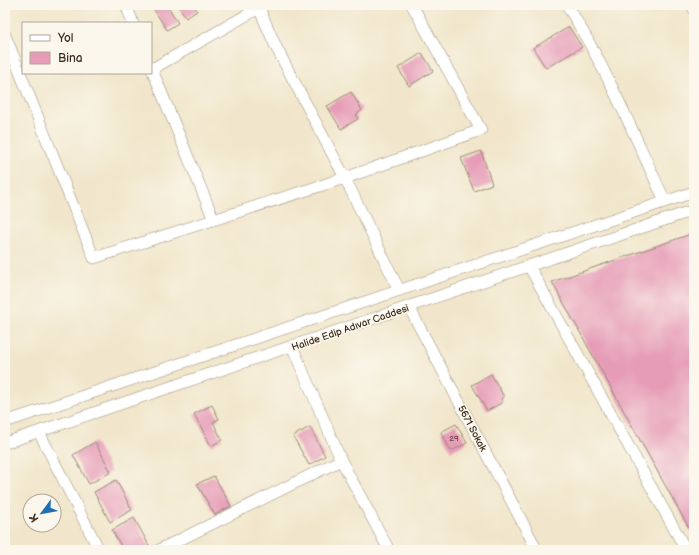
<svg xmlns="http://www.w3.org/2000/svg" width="699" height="555" font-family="'Balsamiq Sans',sans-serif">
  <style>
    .building { fill: #e69cb7 }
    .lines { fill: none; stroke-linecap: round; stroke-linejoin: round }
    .minor-casing { stroke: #968874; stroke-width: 12 }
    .minor { stroke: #fff; stroke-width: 11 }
    .labels { text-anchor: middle; stroke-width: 3.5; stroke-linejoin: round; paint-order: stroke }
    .number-label { font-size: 8px; fill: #664644 }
    .street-label { font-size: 10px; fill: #3b2a1e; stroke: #fbf7ec }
  </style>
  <rect width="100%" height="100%" fill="#fbf7ec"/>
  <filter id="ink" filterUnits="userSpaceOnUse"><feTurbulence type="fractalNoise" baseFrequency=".025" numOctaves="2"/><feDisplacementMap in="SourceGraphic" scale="8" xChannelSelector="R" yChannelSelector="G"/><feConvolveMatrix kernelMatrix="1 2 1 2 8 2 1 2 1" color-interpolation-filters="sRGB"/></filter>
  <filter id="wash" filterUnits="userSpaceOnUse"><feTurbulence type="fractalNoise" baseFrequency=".012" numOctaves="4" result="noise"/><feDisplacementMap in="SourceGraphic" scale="16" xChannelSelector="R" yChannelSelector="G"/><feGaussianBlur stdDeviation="0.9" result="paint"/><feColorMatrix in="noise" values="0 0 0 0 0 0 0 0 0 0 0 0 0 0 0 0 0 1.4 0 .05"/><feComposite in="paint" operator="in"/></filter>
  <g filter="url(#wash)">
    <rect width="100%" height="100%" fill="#f1e6cb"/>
    <g id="blocks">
      <g class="building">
        <polygon points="151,5 167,5 178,23 167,30"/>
        <polygon points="178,5 193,5 197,11 186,18"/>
        <polygon points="569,27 582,47 546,68 533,48"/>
        <polygon points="422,53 433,71 409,86 398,68"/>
        <polygon points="351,92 362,110 356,115 358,119 341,129 327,106"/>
        <polygon points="481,151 492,184 474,191 461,158"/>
        <polygon points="694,233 694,537 552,282"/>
        <polygon points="491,374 504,397 501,399 503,402 487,411 472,385"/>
        <polygon points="212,405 219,419 213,422 222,440 211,446 194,414"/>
        <polygon points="456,424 467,443 451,451 441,432"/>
        <polygon points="310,427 325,456 309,465 293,436"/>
        <polygon points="95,442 111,472 89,484 73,455"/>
        <polygon points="214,476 231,506 215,515 197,484"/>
        <polygon points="116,480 132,510 110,522 94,492"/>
        <polygon points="134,518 150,547 145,550 123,550 112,530"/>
      </g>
    </g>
  </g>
  <g filter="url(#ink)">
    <use href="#blocks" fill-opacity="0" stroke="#968874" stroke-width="1"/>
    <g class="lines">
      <g class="minor-casing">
        <g id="minor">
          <polyline points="126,5 133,23"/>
          <polyline points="264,5 259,8 276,47 345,178 399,290"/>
          <path d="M567 5C606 67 634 135 665 201"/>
          <polyline points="692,5 694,9"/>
          <polyline points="5,35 94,258 345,178 481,130 412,5"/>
          <polyline points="151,67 214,220"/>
          <polyline points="152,69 259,8"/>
          <polyline points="529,266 686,550"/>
          <polyline points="409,307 537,550"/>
          <polyline points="292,346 341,460"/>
          <polyline points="5,422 694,192"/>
          <polyline points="39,432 99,550"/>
          <polyline points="5,443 694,210"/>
          <polyline points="159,550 341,460 389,550"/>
        </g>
      </g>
      <use href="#minor" class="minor"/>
    </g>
  </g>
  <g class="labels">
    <g class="number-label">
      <text x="454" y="441">29</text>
    </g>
    <g class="street-label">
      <text transform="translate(350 327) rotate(-19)" y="4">Halide Edip Adıvar Caddesi</text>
      <text transform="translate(473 428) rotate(62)" y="4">5671 Sokak</text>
    </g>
  </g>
  <rect width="699" height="555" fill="none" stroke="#fbf7ec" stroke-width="20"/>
  <rect x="22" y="22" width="130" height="52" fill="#fbf7ec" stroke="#aea59a"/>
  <rect x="30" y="35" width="20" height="6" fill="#ffffff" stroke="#aea59a"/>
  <text x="58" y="42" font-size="12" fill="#3b2a1e">Yol</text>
  <rect x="30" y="52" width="20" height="12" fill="#e69cb7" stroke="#aea59a"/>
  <text x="58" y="62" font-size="12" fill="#3b2a1e">Bina</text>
  <g transform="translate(42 513) rotate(238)"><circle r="19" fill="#fbf7ec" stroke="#aea59a"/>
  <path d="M0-3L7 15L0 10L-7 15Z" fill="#1f6fb2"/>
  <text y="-6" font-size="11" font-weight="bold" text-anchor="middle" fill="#3b2a1e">K</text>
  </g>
</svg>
